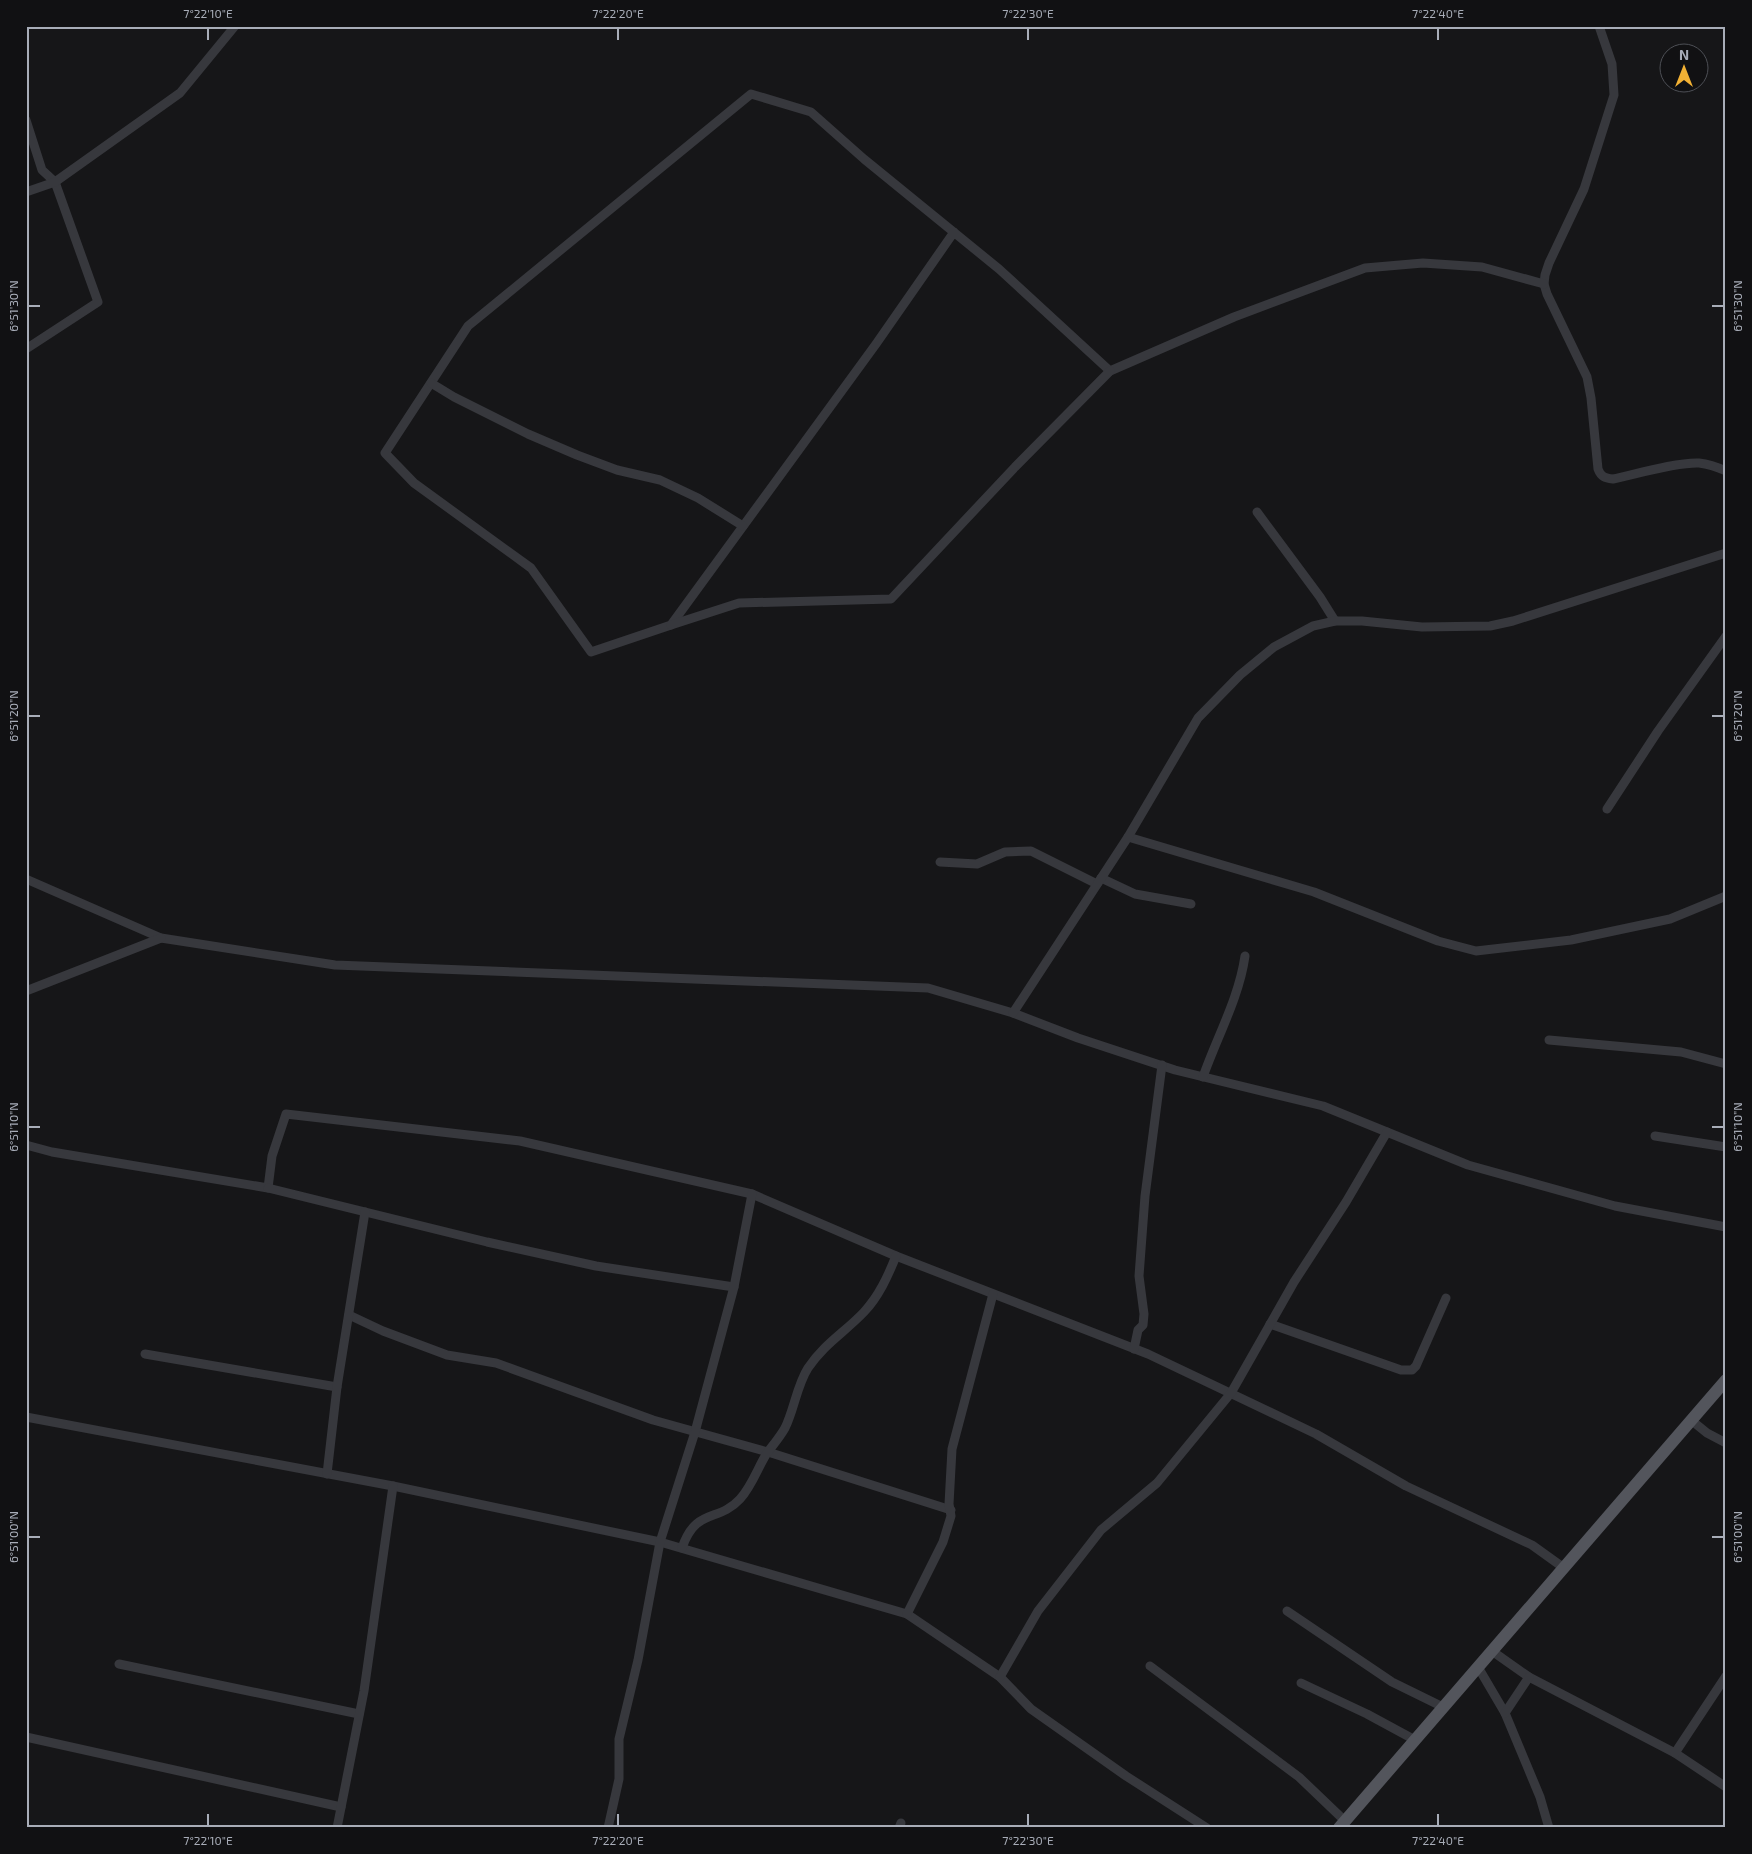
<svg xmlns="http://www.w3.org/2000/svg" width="1752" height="1854" font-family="'Exo 2',sans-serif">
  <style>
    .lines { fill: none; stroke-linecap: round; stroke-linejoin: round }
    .minor { stroke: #37383d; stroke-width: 9 }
    .primary { stroke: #53555c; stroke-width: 12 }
    .ticks { fill: none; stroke: #a8adb8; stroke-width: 2 }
    .neatline { fill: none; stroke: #a8adb8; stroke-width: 2 }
    .ticks-label { font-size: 12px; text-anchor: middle; fill: #a8adb8 }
  </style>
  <rect width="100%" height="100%" fill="#161618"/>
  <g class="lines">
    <g class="minor">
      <path d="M1599 26 1612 64 1614 95 1584 189 1549 263 1545 275 1544 284 1547 294 1587 377 1591 398 1598 469C1601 477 1605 478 1613 479 1636 474 1677 462 1699 463 1708 464 1717 467 1726 471"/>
      <polyline points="26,120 42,170 55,182 98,302 26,349"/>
      <polyline points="26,192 55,182 180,93 235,26"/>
      <polyline points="954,232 876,344 671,625 591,652 531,568 414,483 385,453 468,326 751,94 811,112 864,159 999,269 1110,371 1234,317 1365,268 1423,263 1482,267 1544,284"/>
      <polyline points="431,383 454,397 528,434 577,455 617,470 660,480 698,498 743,526"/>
      <polyline points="1257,512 1320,597 1335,621"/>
      <polyline points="671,625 739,603 891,599 1015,467 1110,371"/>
      <polyline points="1607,809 1658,731 1726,636"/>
      <polyline points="1128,837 1314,892 1438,941 1476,951 1571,940 1670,919 1726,896"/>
      <polyline points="940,862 977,864 1005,852 1031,851 1097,884"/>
      <polyline points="1101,878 1135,894 1191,904"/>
      <polyline points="26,879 161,938 335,965 928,988 1013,1013 1078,1038 1175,1070 1323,1106 1468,1165 1615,1206 1726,1227"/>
      <polyline points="26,991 161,938"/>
      <polyline points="1013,1013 1128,837 1198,718 1240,675 1274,647 1313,626 1335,621 1362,621 1422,627 1490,626 1513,621 1726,553"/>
      <polyline points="1549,1040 1681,1052 1726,1064"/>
      <path d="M1203 1077C1217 1037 1239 998 1245 956"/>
      <polyline points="1655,1136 1726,1147"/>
      <polyline points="26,1145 52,1152 268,1188 272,1156 286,1114 520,1141 752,1194 896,1256 1148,1354 1316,1434 1406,1486 1532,1545 1564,1568"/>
      <polyline points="268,1188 487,1242 596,1266 734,1287"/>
      <polyline points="349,1315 383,1331 447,1355 496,1363 653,1420 768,1452 951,1510"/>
      <polyline points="1270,1324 1401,1370 1412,1370 1416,1366 1446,1298"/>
      <polyline points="1134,1349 1138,1330 1143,1325 1144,1314 1139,1276 1145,1196 1162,1065"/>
      <polyline points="145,1354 337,1387"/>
      <polyline points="26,1417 393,1486 660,1542 907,1614 1000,1677 1031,1709 1126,1776 1207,1828"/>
      <polyline points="1691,1420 1707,1433 1726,1443"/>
      <polyline points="327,1474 337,1387 365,1212"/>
      <path d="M682 1548C696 1507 718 1523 740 1499 752 1486 758 1467 767 1453 773 1445 780 1437 785 1428 794 1410 797 1385 808 1368 825 1343 844 1333 864 1312 879 1296 888 1276 896 1256"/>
      <polyline points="1287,1611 1392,1682 1443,1707"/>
      <polyline points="907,1614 943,1542 951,1516 949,1504 952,1449 993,1294"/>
      <polyline points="1492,1651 1529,1677 1675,1753 1726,1787"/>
      <polyline points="119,1664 359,1714"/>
      <polyline points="1150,1666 1299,1777 1345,1821"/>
      <polyline points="1478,1667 1505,1713 1540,1797 1549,1828"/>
      <polyline points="1000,1677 1038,1611 1101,1530 1157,1483 1231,1393 1294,1282 1346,1202 1387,1132"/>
      <polyline points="1301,1683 1367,1714 1415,1740"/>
      <polyline points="1505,1713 1529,1677"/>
      <polyline points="26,1737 341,1807"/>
      <polyline points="1675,1753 1726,1676"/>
      <polyline points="337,1828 364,1691 393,1486"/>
      <polyline points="608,1828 619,1779 619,1739 638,1660 660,1542 695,1432 734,1287 752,1194"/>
      <polyline points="899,1828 901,1823"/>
    </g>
    <polyline class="primary" points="1339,1828 1726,1380"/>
  </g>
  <path class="ticks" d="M208 28V40M618 28V40M1028 28V40M1438 28V40M28 306H40M1712 306H1724M28 716H40M1712 716H1724M28 1127H40M1712 1127H1724M28 1537H40M1712 1537H1724M208 1814V1826M618 1814V1826M1028 1814V1826M1438 1814V1826"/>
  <rect width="1752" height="1854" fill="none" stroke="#111113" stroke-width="55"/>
  <g transform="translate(1684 68)"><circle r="24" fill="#111113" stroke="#4d4f55"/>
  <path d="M0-4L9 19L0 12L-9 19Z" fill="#f2b134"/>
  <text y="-8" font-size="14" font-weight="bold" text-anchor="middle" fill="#a8adb8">N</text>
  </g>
  <rect x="28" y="28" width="1696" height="1798" class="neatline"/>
  <g class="ticks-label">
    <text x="208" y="18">7°22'10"E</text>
    <text x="618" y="18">7°22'20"E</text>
    <text x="1028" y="18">7°22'30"E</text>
    <text x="1438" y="18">7°22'40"E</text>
    <text transform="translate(14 306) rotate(-90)" y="4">6°51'30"N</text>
    <text transform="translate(1738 306) rotate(-90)" y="4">6°51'30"N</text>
    <text transform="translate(14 716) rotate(-90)" y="4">6°51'20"N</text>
    <text transform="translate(1738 716) rotate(-90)" y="4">6°51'20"N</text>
    <text transform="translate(14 1127) rotate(-90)" y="4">6°51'10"N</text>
    <text transform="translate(1738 1127) rotate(-90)" y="4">6°51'10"N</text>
    <text transform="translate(14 1537) rotate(-90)" y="4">6°51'00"N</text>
    <text transform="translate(1738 1537) rotate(-90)" y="4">6°51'00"N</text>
    <text x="208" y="1845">7°22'10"E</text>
    <text x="618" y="1845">7°22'20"E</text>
    <text x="1028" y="1845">7°22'30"E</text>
    <text x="1438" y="1845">7°22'40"E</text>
  </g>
</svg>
